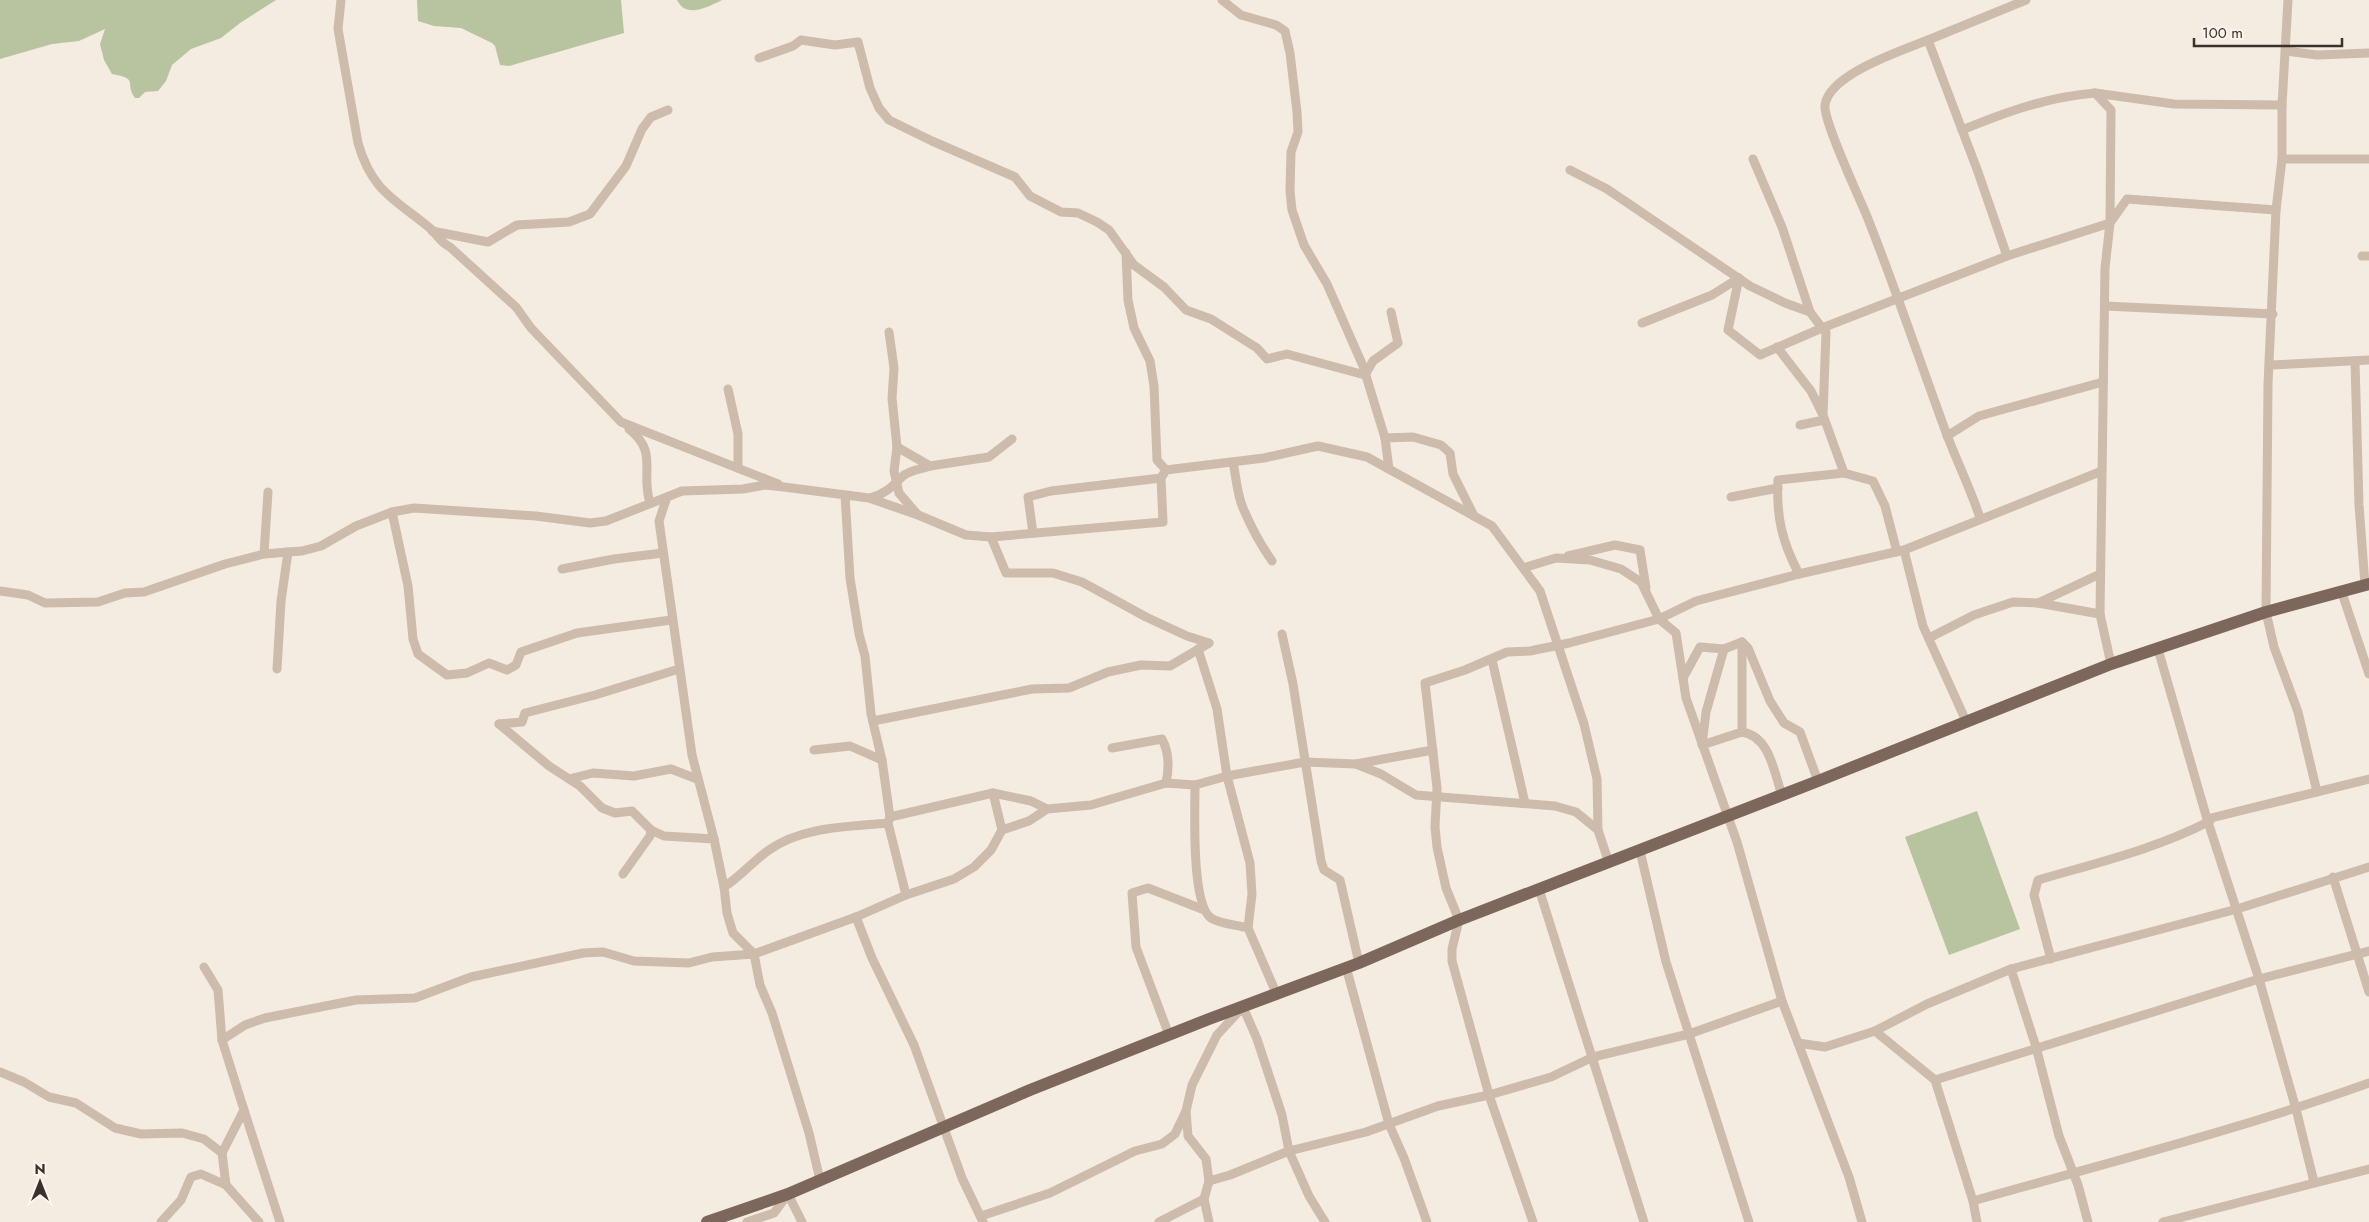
<svg xmlns="http://www.w3.org/2000/svg" width="2369" height="1222" font-family="Jost,sans-serif">
  <style>
    .green { fill: #b8c4a0 }
    .lines { fill: none; stroke-linecap: round; stroke-linejoin: round }
    .street { stroke: #cdbbac; stroke-width: 9 }
    .primary { stroke: #7d675c; stroke-width: 12 }
  </style>
  <rect width="100%" height="100%" fill="#f4ebe1"/>
  <g class="green">
    <path d="M0 0H276L240 23 221 38 191 49 172 65 166 81 158 91 145 92 139 98H135C124 83 140 79 112 74L104 60 100 44 105 29 79 41 52 44 0 59Z"/>
    <polygon points="417,0 621,0 624,33 509,66 500,65 495,46 492,43 461,28 434,26 418,21"/>
    <path d="M677 0H722C708 7 686 19 677 0Z"/>
    <polygon points="1977,811 2020,929 1949,955 1905,837"/>
  </g>
  <g class="lines">
    <g class="street">
      <path d="M341 0 338 29 358 143C372 192 395 199 431 229 438 236 441 243 450 247L516 307 531 328 621 422 778 484"/>
      <polyline points="1222,0 1241,15 1276,25 1285,31 1290,53 1297,112 1298,132 1291,152 1290,191 1292,210 1304,245 1327,284 1363,366 1385,438 1389,469"/>
      <polyline points="2288,0 2282,105 2282,159 2276,210 2268,384 2266,612 2274,647 2298,712 2317,792"/>
      <path d="M1928 40C1903 50 1829 74 1825 105 1823 120 1858 195 1866 214 1894 284 1918 356 1944 427 1955 458 1970 487 1980 518"/>
      <polyline points="2286,51 2317,55 2369,53"/>
      <polyline points="759,58 793,46 801,40 835,45 858,42 870,88 879,108 889,120 932,141 1015,177 1030,196 1061,212 1078,213 1097,222 1109,230 1134,265 1164,287 1186,310 1211,319 1257,348 1267,359 1287,354 1365,375 1373,361 1398,343 1391,312"/>
      <path d="M1962 130C2006 112 2047 97 2095 93"/>
      <polyline points="1753,159 1782,227 1810,312"/>
      <polyline points="2282,159 2369,159"/>
      <polyline points="1570,170 1607,189 1750,286 1785,303 1810,312 1822,328 2007,256 2110,223 2127,199 2276,210"/>
      <polyline points="432,231 488,242 517,225 569,222 590,214 626,166 642,129 651,117 668,110"/>
      <polyline points="1126,253 1128,300 1134,328 1150,361 1154,386 1157,460 1166,470"/>
      <polyline points="2007,256 1978,172 1928,40 2026,0"/>
      <polyline points="2362,256 2369,256"/>
      <polyline points="1739,278 1728,330 1760,355 1822,328 1826,332 1823,415 1844,473 1873,481 1885,506 1897,552"/>
      <polyline points="2105,306 2273,314"/>
      <polyline points="1642,323 1712,295 1739,278"/>
      <polyline points="889,332 894,368 892,398 897,447 894,471 899,493 917,514"/>
      <polyline points="1777,347 1811,391 1822,413"/>
      <polyline points="2355,362 2359,505 2365,585"/>
      <polyline points="2271,365 2369,360"/>
      <polyline points="728,389 738,434 738,468"/>
      <polyline points="1800,425 1824,420"/>
      <path d="M629 429C659 453 640 471 650 503"/>
      <polyline points="1947,436 1979,416 2103,382"/>
      <polyline points="1385,438 1413,437 1441,445 1450,453 1453,474 1474,516"/>
      <polyline points="897,447 930,466 989,457 1012,439"/>
      <path d="M1233 462C1236 476 1237 495 1243 508 1251 527 1260 544 1272 561"/>
      <polyline points="845,495 850,578 859,634 865,656 871,714 882,760 890,817 888,823 906,895"/>
      <polyline points="1731,497 1778,488"/>
      <path d="M870 498C886 494 892 486 903 476 909 470 922 469 930 466"/>
      <polyline points="392,512 408,586 413,639 418,654 447,675 467,673 489,663 507,670 516,665 521,652 577,633 671,620"/>
      <polyline points="1033,533 1028,497 1051,491 1161,478"/>
      <polyline points="991,537 1006,573 1053,573 1082,582 1146,617 1187,636 1209,643"/>
      <polyline points="1904,550 1923,626 1966,721"/>
      <polyline points="264,554 268,492"/>
      <polyline points="1568,556 1615,545 1640,550 1646,588"/>
      <polyline points="1523,568 1556,558 1590,560 1621,569 1641,582 1659,619 1676,633 1686,698 1737,842 1782,1001 1849,1177 1862,1222"/>
      <polyline points="562,569 614,559 663,553"/>
      <path d="M1799 574C1782 542 1776 516 1778 480L1844 473"/>
      <polyline points="0,591 28,595 45,603 98,602 125,593 144,592 225,564 264,554 288,552"/>
      <polyline points="2342,593 2369,674"/>
      <polyline points="2038,603 2100,614"/>
      <polyline points="1282,634 1293,684 1321,861 1324,870 1340,880 1359,963"/>
      <polyline points="1929,638 1974,615 2013,602 2038,603 2100,574"/>
      <polyline points="1742,642 1748,648 1770,701 1784,723 1800,732 1818,781"/>
      <polyline points="1198,649 1217,709 1227,776 1250,863 1252,894 1248,928"/>
      <polyline points="1724,649 1706,712 1702,745 1742,732 1742,642"/>
      <polyline points="2158,649 2207,819 2259,979 2296,1109 2314,1182"/>
      <polyline points="1492,660 1525,803"/>
      <polyline points="2111,664 2100,614 2105,268 2110,223 2111,110 2095,93 2174,104 2282,105"/>
      <polyline points="277,669 281,601 288,552 302,551 321,546 356,526 392,512 414,508 536,516 590,523 606,521 667,497"/>
      <polyline points="1683,678 1700,647 1724,649 1742,642"/>
      <polyline points="873,721 1032,689 1069,688 1108,672 1141,665 1170,666 1209,643"/>
      <polyline points="499,724 549,766 580,786 602,808 615,813 632,811 651,830 664,836 714,839"/>
      <polyline points="499,724 522,722 525,713 595,695 679,669"/>
      <path d="M1742 732C1770 736 1774 773 1782 795"/>
      <path d="M1112 748 1162 739C1169 752 1169 769 1166 783"/>
      <polyline points="814,750 850,746 882,760"/>
      <polyline points="1356,764 1433,750"/>
      <polyline points="569,779 593,773 634,776 671,769 697,779"/>
      <path d="M1195 785C1195 810 1191 904 1211 918 1220 924 1238 925 1248 928L1277 995"/>
      <polyline points="993,793 1002,830"/>
      <polyline points="890,817 993,793 1031,801 1047,809 1091,805 1166,783 1195,785 1227,776 1305,762 1356,764 1381,774 1416,795 1555,806 1576,812 1598,830"/>
      <polyline points="2207,819 2369,779"/>
      <polyline points="1640,851 1666,962 1749,1222"/>
      <polyline points="623,874 650,836 651,830"/>
      <polyline points="2333,877 2369,992"/>
      <path d="M724 887C741 876 753 861 769 850 802 826 850 827 888 823"/>
      <polyline points="1539,889 1644,1222"/>
      <polyline points="856,917 872,958 914,1045 962,1178 983,1222"/>
      <path d="M2051 959 2034 895 2038 880C2096 863 2156 849 2210 821"/>
      <polyline points="204,967 218,990 222,1040 244,1110 222,1153 226,1185 259,1222"/>
      <polyline points="1346,967 1389,1124 1404,1158 1427,1222"/>
      <polyline points="2011,969 2036,1047 2059,1136 2078,1185 2088,1222"/>
      <polyline points="1875,1031 1935,1080 1973,1201 1977,1222"/>
      <polyline points="1169,1035 1136,947 1132,893 1148,888 1202,909"/>
      <polyline points="222,1040 245,1025 265,1018 356,1000 415,998 471,977 583,953 603,952 634,961 689,963 712,957 754,954 856,917 906,895 954,879 974,867 991,850 1002,830 1029,821 1047,809"/>
      <polyline points="1798,1043 1825,1047 1875,1031 1927,1004 2011,969 2237,909 2369,867"/>
      <polyline points="0,1072 24,1082 49,1097 76,1103 115,1128 141,1134 182,1133 204,1139 222,1153"/>
      <polyline points="1935,1080 2259,979 2369,951"/>
      <polyline points="244,1110 280,1222"/>
      <polyline points="820,1180 809,1133 772,1013 760,985 754,954 733,933 727,913 724,887 714,839 692,755 659,521 667,497 682,491 743,489 765,485 784,487 869,498 918,515 966,535 991,537 1163,522 1161,478 1166,470 1264,458 1318,446 1367,457 1492,526 1540,591 1584,724 1597,779 1598,830 1609,863"/>
      <polyline points="1209,1181 1230,1175 1289,1151 1366,1132 1438,1106 1489,1095 1551,1077 1593,1057 1689,1034 1782,1001"/>
      <polyline points="1204,1199 1209,1222"/>
      <path d="M1973 1201C2107 1163 2238 1130 2369 1083"/>
      <polyline points="981,1216 1050,1193 1135,1151 1162,1144 1175,1134 1186,1111"/>
      <polyline points="161,1222 181,1200 191,1177 201,1174 226,1185"/>
      <polyline points="747,1222 774,1213 788,1194 802,1222"/>
      <polyline points="1159,1222 1204,1199 1209,1181 1206,1159 1188,1136 1186,1111 1192,1085 1217,1035 1243,1007 1257,1039 1282,1115 1289,1151 1309,1196 1325,1222"/>
      <polyline points="1533,1222 1489,1095 1452,961 1452,949 1459,920 1446,888 1437,847 1435,827 1437,788 1425,683 1465,670 1507,652 1530,651 1569,643 1659,619 1696,601 1799,574 1904,550 2102,471"/>
      <polyline points="2163,1222 2369,1169"/>
    </g>
    <polyline class="primary" points="707,1222 788,1194 1030,1090 1209,1019 1359,963 1459,920 1818,781 2111,664 2266,612 2369,584"/>
  </g>
  <g transform="translate(40 1182)" stroke="#fbf5ee" stroke-width="4" paint-order="stroke">
  <path d="M0-4L9 19L0 12L-9 19Z" fill="#3b302b"/>
  <text y="-8" font-size="14" font-weight="bold" text-anchor="middle" fill="#3b302b">N</text>
  </g>
  <path d="M2194 38v8h148v-8" fill="none" stroke="#3b302b" stroke-width="2.5"/>
  <text x="2202" y="38" font-size="15" fill="#3b302b" stroke="#fbf5ee" stroke-width="4" paint-order="stroke">100 m</text>
</svg>
